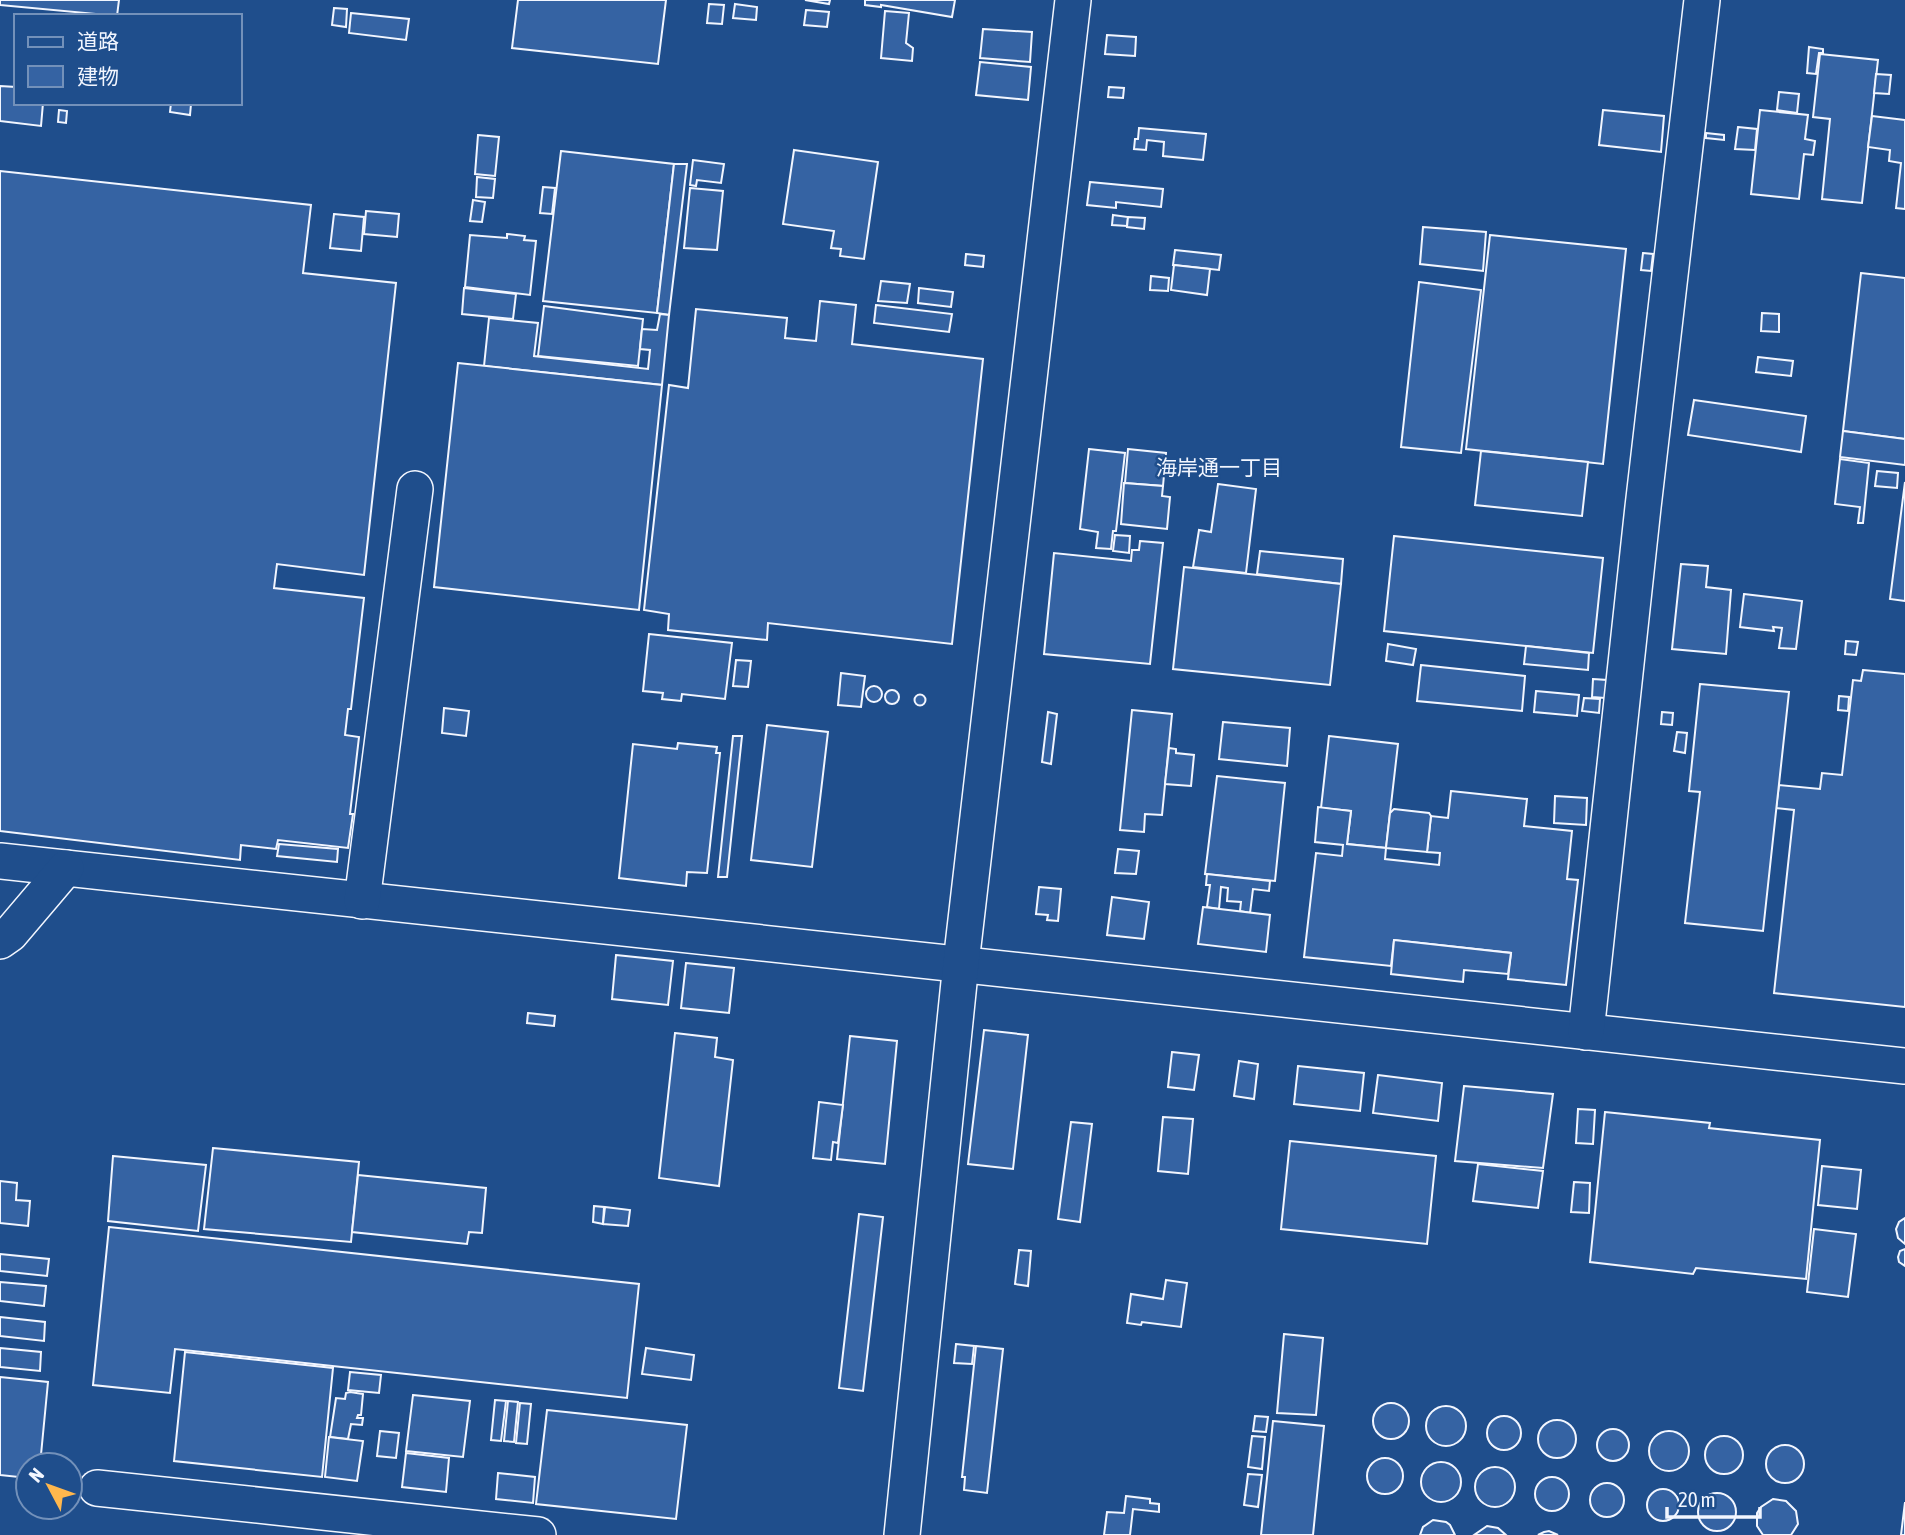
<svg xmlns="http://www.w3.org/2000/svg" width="1905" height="1535" font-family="'Asap Condensed','Noto Sans JP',sans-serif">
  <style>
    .building { fill: #3563a3; stroke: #f2f6ff; stroke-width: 2 }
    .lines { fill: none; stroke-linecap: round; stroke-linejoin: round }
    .minor-casing { stroke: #f2f6ff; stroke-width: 38 }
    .minor { stroke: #1f4e8c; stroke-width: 35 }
    .labels { text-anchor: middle; stroke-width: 5; stroke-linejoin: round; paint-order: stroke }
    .neighbourhood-label { font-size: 21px; fill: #f2f6ff; stroke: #1f4e8c }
  </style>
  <rect width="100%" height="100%" fill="#1f4e8c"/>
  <g class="building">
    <polygon points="0,0 119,0 117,16 0,5"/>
    <polygon points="518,0 666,0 658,64 512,48"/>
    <polygon points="805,0 830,0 829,4"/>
    <polygon points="865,0 955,0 952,17 881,5 881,7 865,5"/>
    <polygon points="709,4 724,5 722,24 707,23"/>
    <polygon points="735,4 757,7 756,20 733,18"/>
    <polygon points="334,8 347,9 346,27 332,25"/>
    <polygon points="806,10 829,12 827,27 804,25"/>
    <polygon points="885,11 909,13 906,43 913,48 912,61 881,58"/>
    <polygon points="351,13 409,19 406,40 349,33"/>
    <polygon points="983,29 1032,32 1030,62 980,58"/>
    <polygon points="1107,35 1136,37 1135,56 1105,54"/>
    <polygon points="1809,47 1823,49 1823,53 1819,53 1816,74 1807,73"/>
    <polygon points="1820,54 1878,60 1862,203 1822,199 1830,119 1813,117"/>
    <polygon points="980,62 1031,67 1028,100 976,95"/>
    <polygon points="1876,74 1891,75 1889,94 1874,93"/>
    <polygon points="0,86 16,87 16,103 43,103 41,126 0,121"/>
    <polygon points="1109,87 1124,88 1123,98 1108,97"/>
    <polygon points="1779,92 1799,94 1797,113 1777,110"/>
    <polygon points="171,103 191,104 190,115 170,112"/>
    <polygon points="59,110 67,111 66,123 58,122"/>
    <polygon points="1603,110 1664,116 1661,152 1599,145"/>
    <polygon points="1760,110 1808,115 1805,139 1815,141 1813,155 1804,154 1799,199 1751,194"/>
    <polygon points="1872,116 1905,120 1905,209 1896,208 1901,163 1889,161 1890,150 1868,147"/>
    <polygon points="1738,127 1757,129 1755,150 1735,149"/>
    <polygon points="1139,128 1206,134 1203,160 1163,156 1164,142 1147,140 1146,150 1134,149 1135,139 1138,139"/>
    <polygon points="1706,133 1724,135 1724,140 1706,138"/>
    <polygon points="478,135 499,137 495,176 475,174"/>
    <polygon points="794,150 878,162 864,259 840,256 841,249 831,248 834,231 783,224"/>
    <polygon points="561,151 674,164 657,313 543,301"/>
    <polygon points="693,160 724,164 721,183 697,180 696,186 690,185"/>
    <polygon points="674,164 687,164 669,315 657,313"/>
    <polygon points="0,171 311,205 303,273 396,283 364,575 277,564 274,588 364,598 351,709 348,709 345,735 359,737 350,814 353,814 348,848 278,840 276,849 241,845 240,860 0,831"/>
    <polygon points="477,177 495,179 493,198 476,197"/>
    <polygon points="1090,182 1163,189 1161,207 1116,202 1116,208 1087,205"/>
    <polygon points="543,187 555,188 552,214 540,213"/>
    <polygon points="690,188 723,191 717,250 684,248"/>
    <polygon points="473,200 485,202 482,222 470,221"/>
    <polygon points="366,211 399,214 397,237 364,234"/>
    <polygon points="334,214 364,217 361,251 330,248"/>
    <polygon points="1113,215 1128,217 1127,226 1112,225"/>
    <polygon points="1128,217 1145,218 1144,229 1127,227"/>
    <polygon points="1423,227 1486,232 1483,271 1420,264"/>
    <polygon points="507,234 525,236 524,240 536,241 530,295 465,287 470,235 507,238"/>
    <polygon points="1490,235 1626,249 1603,464 1466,449"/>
    <polygon points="1175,250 1221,255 1219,270 1173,265"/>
    <polygon points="1643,253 1653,254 1651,271 1641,270"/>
    <polygon points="966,254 984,256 983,267 965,265"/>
    <polygon points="1174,265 1210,269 1207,295 1171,290"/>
    <polygon points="1861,273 1905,278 1905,439 1843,431"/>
    <polygon points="1151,276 1169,278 1168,291 1150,290"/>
    <polygon points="881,281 910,284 907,303 878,301"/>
    <polygon points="1419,282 1481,290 1461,453 1401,447"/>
    <polygon points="464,288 516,294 513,319 462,314"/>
    <polygon points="919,288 953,292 951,307 918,303"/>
    <polygon points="820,301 856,305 852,344 983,359 952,644 768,623 767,640 668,630 669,614 644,610 669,385 688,388 696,309 787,318 785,338 816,341"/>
    <polygon points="876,305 952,314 949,332 874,323"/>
    <polygon points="544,306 643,319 638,366 538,356"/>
    <polygon points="1762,313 1779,314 1779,332 1761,331"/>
    <polygon points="660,314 669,315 662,385 484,366 489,318 538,323 534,356 648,369 650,350 640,349 642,329 657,330"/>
    <polygon points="1758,357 1793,361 1791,376 1756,372"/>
    <polygon points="458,363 662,385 639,610 434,587"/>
    <polygon points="1694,400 1806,416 1801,452 1688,435"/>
    <polygon points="1843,431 1905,439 1905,465 1840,457"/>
    <polygon points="1089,449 1125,453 1116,531 1113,531 1111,549 1096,548 1098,532 1080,529"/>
    <polygon points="1128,449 1166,453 1163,486 1125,483"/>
    <polygon points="1481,451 1588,462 1582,516 1475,505"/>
    <polygon points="1840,459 1869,463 1863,523 1858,523 1860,507 1835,504"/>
    <polygon points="1877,471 1898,473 1897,488 1875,486"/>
    <polygon points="1905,482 1905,601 1890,599"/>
    <polygon points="1124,483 1163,486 1162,496 1170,497 1167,529 1121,524"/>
    <polygon points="1218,484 1256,489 1246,573 1193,567 1199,530 1211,532"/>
    <polygon points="1115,535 1130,536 1129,553 1113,551"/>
    <polygon points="1394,536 1603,558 1593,653 1384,631"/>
    <polygon points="1140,541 1163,543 1150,664 1044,654 1054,553 1131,561 1132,550 1139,550"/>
    <polygon points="1260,551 1343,559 1341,584 1257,574"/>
    <polygon points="1681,564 1708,566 1706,587 1731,590 1726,654 1672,649"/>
    <polygon points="1184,567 1341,584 1330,685 1173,669"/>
    <polygon points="1744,594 1802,601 1796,649 1779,648 1782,628 1773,627 1774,631 1740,627"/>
    <polygon points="649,634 732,643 725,699 682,694 681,701 662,699 663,693 643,691"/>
    <polygon points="1846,641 1858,642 1856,655 1845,654"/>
    <polygon points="1388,644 1416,649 1413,665 1386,661"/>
    <polygon points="1526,646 1589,653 1588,670 1524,664"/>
    <polygon points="736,660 751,661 748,687 733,686"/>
    <polygon points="1421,665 1525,676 1522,711 1417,701"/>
    <polygon points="1863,670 1905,674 1905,1007 1774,993 1794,810 1776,808 1779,785 1820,789 1822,773 1842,775 1853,680 1861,681"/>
    <polygon points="841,673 865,676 861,707 838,705"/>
    <polygon points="1593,679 1607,680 1605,698 1592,697"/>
    <polygon points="1700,684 1789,692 1763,931 1685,923 1700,792 1689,791"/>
    <circle cx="874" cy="694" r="8"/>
    <circle cx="892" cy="697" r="7"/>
    <polygon points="1536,691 1579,695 1577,716 1534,712"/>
    <circle cx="920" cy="700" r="5.5"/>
    <polygon points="1839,696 1849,697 1848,711 1838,710"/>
    <polygon points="1584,698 1600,699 1599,713 1582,711"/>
    <polygon points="444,708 469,711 466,736 442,733"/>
    <polygon points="1132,710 1172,714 1162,815 1145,814 1144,832 1120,830"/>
    <polygon points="1048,712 1057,714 1051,764 1042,762"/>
    <polygon points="1662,712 1673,713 1672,725 1661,724"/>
    <polygon points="1223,722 1290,728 1287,766 1219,759"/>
    <polygon points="767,725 828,732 812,867 751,860"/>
    <polygon points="1677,732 1687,733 1685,753 1674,751"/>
    <polygon points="733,736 742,736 727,877 718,877"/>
    <polygon points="1329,736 1398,744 1386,848 1347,844 1351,811 1321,808"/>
    <polygon points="678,743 717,747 716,753 720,753 707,873 687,872 686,886 619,878 633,744 677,749"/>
    <polygon points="1169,748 1176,749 1176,753 1194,755 1191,786 1165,784"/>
    <polygon points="1217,776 1285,783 1275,881 1205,874"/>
    <polygon points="1451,791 1527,799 1524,826 1572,831 1567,879 1578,880 1566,985 1508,979 1511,953 1394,940 1391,966 1304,957 1316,853 1342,856 1343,845 1315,842 1318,807 1351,811 1347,844 1386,848 1385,859 1439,865 1440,853 1427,852 1431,816 1448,818"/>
    <polygon points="1555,796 1587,798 1586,825 1554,823"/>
    <polygon points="1394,809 1429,813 1431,816 1427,852 1386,848 1390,813"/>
    <polygon points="279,844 338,849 337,862 277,856"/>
    <polygon points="1118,849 1139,851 1136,874 1115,873"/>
    <polygon points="1207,874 1270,881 1269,891 1253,889 1250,913 1240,911 1241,902 1227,901 1228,888 1221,887 1219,909 1207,907 1210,885 1206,885"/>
    <polygon points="1039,887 1061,889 1058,921 1047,920 1048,915 1036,914"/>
    <polygon points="1112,897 1149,902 1144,939 1107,935"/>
    <polygon points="1203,907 1270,915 1266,952 1198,944"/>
    <polygon points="1394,940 1511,953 1508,974 1464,970 1463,982 1391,974"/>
    <polygon points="616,955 673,961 668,1005 612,999"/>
    <polygon points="686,963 734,968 729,1013 681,1008"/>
    <polygon points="528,1013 555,1016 554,1026 527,1023"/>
    <polygon points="984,1030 1028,1035 1013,1169 968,1164"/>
    <polygon points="675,1033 717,1038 715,1057 733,1060 719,1186 659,1178"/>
    <polygon points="850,1036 897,1041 885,1164 837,1159"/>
    <polygon points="1172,1052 1199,1055 1194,1090 1168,1087"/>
    <polygon points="1239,1061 1258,1064 1254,1099 1234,1096"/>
    <polygon points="1298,1066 1364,1073 1360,1111 1294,1104"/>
    <polygon points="1378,1075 1442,1083 1438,1121 1373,1113"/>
    <polygon points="1464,1086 1553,1094 1543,1168 1455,1161"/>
    <polygon points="819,1102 843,1105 838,1143 833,1142 831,1160 813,1158"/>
    <polygon points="1578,1109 1595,1110 1593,1144 1576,1143"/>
    <polygon points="1605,1112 1710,1123 1709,1128 1820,1140 1806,1279 1696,1268 1693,1274 1590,1262"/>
    <polygon points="1163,1117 1193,1119 1188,1174 1158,1171"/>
    <polygon points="1071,1122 1092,1124 1080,1222 1058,1219"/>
    <polygon points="1290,1141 1436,1156 1427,1244 1281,1229"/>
    <polygon points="213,1148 359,1162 351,1242 204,1229"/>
    <polygon points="113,1156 206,1165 198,1231 108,1221"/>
    <polygon points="1478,1164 1543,1171 1538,1208 1473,1201"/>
    <polygon points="1822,1166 1861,1170 1857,1209 1818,1205"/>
    <polygon points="358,1175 486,1188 482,1233 469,1232 467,1244 352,1232"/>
    <polygon points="0,1181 17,1183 16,1200 30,1201 28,1226 0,1223"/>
    <polygon points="1574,1182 1590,1183 1589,1213 1571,1212"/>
    <polygon points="594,1206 604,1207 603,1224 593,1222"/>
    <polygon points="605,1207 630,1210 628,1226 603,1224"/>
    <polygon points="859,1214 883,1217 863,1391 839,1388"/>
    <polygon points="1905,1218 1905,1244 1898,1238 1896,1229 1899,1222"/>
    <polygon points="109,1227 639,1284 627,1398 175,1349 170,1393 93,1385"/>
    <polygon points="1814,1229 1856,1234 1848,1297 1807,1292"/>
    <polygon points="1905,1249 1905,1266 1899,1262 1898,1257 1900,1251"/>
    <polygon points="1019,1250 1031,1251 1028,1286 1015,1284"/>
    <polygon points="0,1254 49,1259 47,1276 0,1271"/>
    <polygon points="1166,1280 1187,1283 1181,1327 1142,1322 1141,1325 1127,1323 1131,1294 1163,1299"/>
    <polygon points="0,1282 46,1286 44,1306 0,1301"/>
    <polygon points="0,1317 45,1322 44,1341 0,1336"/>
    <polygon points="1284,1334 1323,1338 1316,1415 1277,1413"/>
    <polygon points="956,1344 974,1346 972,1364 954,1363"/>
    <polygon points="976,1346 1003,1349 987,1493 964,1490 965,1477 962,1477"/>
    <polygon points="0,1348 41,1352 40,1371 0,1367"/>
    <polygon points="646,1348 694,1355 691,1380 642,1374"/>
    <polygon points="185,1352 333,1368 322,1477 174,1461"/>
    <polygon points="350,1372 381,1375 379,1393 348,1390"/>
    <polygon points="0,1377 48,1382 40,1465 28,1465 28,1478 0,1475"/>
    <polygon points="350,1392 363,1394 361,1415 358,1415 357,1418 363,1418 362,1425 351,1424 348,1439 330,1437 336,1398 345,1399 346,1393"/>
    <polygon points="413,1395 470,1401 463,1457 406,1451"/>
    <polygon points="495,1400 506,1401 501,1441 491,1440"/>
    <polygon points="508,1401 518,1402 514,1442 504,1441"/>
    <circle cx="1391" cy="1421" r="18"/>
    <polygon points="520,1403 531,1404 527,1444 516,1443"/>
    <circle cx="1446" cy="1426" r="20"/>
    <polygon points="547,1410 687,1425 676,1519 536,1504"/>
    <polygon points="1255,1416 1268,1417 1266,1432 1253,1431"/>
    <circle cx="1504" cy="1433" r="17"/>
    <circle cx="1557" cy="1439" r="19"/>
    <polygon points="1273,1421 1324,1426 1313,1535 1261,1535"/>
    <circle cx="1613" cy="1445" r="16"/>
    <circle cx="1669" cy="1451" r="20"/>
    <polygon points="380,1431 399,1433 396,1458 377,1456"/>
    <circle cx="1724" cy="1455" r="19"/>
    <polygon points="1252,1436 1265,1437 1262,1469 1248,1467"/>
    <polygon points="329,1437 363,1441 357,1481 325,1477"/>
    <circle cx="1785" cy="1464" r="19"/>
    <polygon points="406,1453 449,1458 446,1492 402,1487"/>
    <circle cx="1385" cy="1476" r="18"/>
    <circle cx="1441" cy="1482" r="20"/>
    <circle cx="1495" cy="1487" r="20"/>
    <polygon points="498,1473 535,1477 533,1503 496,1499"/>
    <polygon points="1248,1474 1262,1475 1258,1507 1244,1505"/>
    <circle cx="1552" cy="1494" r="17"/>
    <circle cx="1607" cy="1500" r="17"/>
    <circle cx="1663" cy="1505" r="16"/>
    <circle cx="1717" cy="1512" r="19"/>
    <polygon points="1126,1496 1150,1499 1150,1503 1159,1504 1159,1512 1133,1509 1130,1535 1104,1535 1107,1512 1124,1513"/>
    <polygon points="1773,1499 1786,1501 1796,1511 1798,1524 1791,1535 1763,1535 1757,1526 1757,1513 1761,1507"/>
    <polygon points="1905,1502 1905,1535 1901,1535"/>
    <polygon points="1433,1520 1446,1522 1450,1525 1455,1535 1420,1535 1423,1527"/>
    <polygon points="1487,1526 1498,1528 1506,1535 1474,1535"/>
    <polygon points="1544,1532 1549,1531 1558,1535 1538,1535"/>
  </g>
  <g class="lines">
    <g class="minor-casing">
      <g id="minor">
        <polyline points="0,861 1905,1066"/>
        <polyline points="362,901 415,489"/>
        <polyline points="0,941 10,934 66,868"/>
        <polyline points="1586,1032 1643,507 1702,0"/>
        <polyline points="97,1488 538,1535"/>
        <polyline points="902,1535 961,963 1073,0"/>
      </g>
    </g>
    <use href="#minor" class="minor"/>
  </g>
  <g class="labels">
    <g class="neighbourhood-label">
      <text x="1219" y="475">海岸通一丁目</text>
    </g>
  </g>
  <rect x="14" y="14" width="228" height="91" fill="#1f4e8c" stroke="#7391ba" stroke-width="2"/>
  <rect x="28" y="37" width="35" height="10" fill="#1f4e8c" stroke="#7391ba" stroke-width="2"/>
  <text x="77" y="49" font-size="21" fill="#f2f6ff">道路</text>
  <rect x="28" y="66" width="35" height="21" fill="#3563a3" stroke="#7391ba" stroke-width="2"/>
  <text x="77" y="84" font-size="21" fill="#f2f6ff">建物</text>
  <g transform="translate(49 1486) rotate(311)"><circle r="33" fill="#1f4e8c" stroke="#7391ba" stroke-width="2"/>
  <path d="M0-5L12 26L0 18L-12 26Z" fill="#ffb74d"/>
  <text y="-10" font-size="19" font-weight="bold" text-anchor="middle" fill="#f2f6ff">N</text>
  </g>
  <path d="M1667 1507v10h93v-10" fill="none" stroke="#f2f6ff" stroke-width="3.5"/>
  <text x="1678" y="1507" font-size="21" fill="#f2f6ff" stroke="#1f4e8c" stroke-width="5" paint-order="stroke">20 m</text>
</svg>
